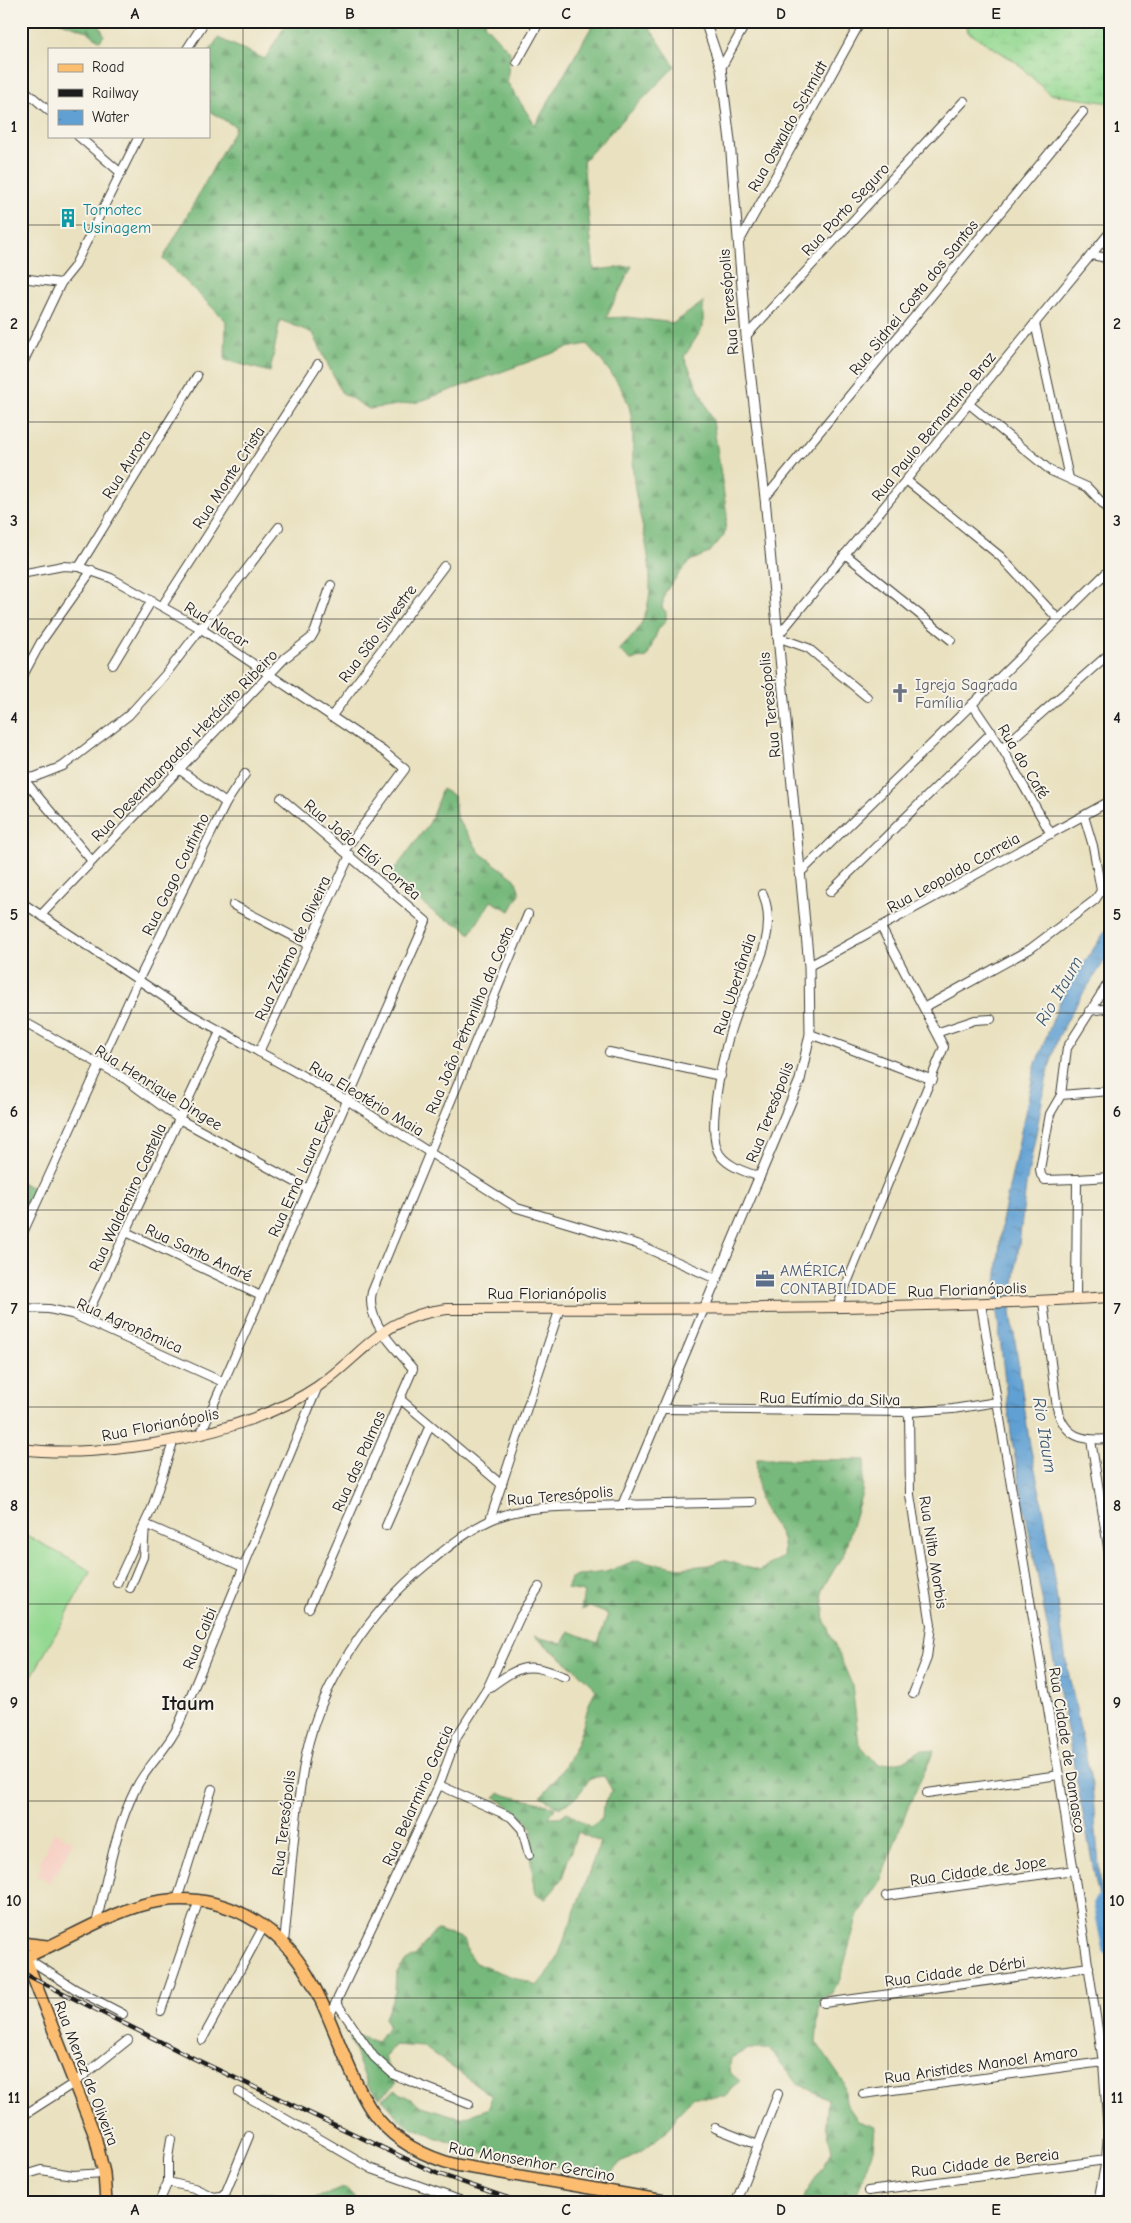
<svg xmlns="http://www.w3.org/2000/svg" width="1131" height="2223" font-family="'Comic Neue',sans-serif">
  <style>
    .built { fill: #f7d1c6 }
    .forest { fill: url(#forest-firs); stroke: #4a6a4c }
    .wetland { fill: url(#wetland-marsh); stroke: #587a57 }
    .pitch { fill: #94d992; stroke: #587a57 }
    .water { fill: url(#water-ripples); stroke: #3e5e78 }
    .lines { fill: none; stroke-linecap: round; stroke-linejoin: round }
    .river { stroke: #61a0d3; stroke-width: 16 }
    .minor-casing { stroke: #3b3a34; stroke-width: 10 }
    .tertiary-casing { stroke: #3b3a34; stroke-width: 11 }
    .secondary-casing { stroke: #3b3a34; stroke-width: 12 }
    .primary-casing { stroke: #3b3a34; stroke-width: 14 }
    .minor { stroke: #fff; stroke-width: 8 }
    .tertiary { stroke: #fff; stroke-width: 9 }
    .secondary { stroke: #fee5c5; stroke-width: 10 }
    .primary { stroke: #fcbd6f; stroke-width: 11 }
    .rail-casing { stroke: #1c1c1c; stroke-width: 4.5 }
    .rail { stroke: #f7f3e8; stroke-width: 2.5; stroke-dasharray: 8; stroke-linecap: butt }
    .grid { fill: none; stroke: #1c1c1c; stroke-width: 1; stroke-opacity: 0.55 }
    .labels { text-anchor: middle; stroke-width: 4; stroke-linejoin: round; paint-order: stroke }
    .street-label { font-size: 16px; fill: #1c1c1c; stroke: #f7f3e8 }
    .culture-label { font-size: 16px; fill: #0d838f; stroke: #f7f3e8; text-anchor: start }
    .worship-label { font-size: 16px; fill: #5b616d; stroke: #f7f3e8; text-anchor: start }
    .service-label { font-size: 16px; fill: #4e5e75; stroke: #f7f3e8; text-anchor: start }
    .water-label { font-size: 18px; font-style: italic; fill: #3b576e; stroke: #f7f3e8 }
    .district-label { font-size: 21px; font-weight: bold; fill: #1c1c1c; stroke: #f7f3e8 }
    .neatline { fill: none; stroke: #1c1c1c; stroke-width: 2 }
    .grid-label { font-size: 16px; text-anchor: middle; font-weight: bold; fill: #1c1c1c }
  </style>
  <defs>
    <pattern id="forest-firs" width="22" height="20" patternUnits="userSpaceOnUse" patternTransform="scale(1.25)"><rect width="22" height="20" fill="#77b97c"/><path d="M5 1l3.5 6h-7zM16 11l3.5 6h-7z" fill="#669e6b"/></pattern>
    <pattern id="wetland-marsh" width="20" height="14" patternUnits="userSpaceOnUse" patternTransform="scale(1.25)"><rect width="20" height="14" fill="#94d992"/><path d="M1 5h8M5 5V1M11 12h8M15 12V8" fill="none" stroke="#7fba7d"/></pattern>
    <pattern id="water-ripples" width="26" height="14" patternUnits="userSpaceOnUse" patternTransform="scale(1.25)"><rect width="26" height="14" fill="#61a0d3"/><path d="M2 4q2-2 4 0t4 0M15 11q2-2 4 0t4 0" fill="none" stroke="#4f82aa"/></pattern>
  </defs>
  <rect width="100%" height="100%" fill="#f7f3e8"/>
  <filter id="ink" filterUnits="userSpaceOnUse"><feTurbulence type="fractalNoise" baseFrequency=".02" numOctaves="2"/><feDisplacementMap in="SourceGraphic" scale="10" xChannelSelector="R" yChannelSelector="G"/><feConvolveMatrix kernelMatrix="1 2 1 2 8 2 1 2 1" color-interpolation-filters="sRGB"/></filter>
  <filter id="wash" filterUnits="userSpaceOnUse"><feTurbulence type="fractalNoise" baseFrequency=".0096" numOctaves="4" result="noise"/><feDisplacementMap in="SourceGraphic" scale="20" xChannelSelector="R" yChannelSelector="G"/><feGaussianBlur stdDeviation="1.12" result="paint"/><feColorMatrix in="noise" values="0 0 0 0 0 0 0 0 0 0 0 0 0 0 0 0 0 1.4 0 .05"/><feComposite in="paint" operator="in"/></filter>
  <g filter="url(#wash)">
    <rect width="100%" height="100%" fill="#e9e1bf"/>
    <polygon class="built" points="54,1832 73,1841 57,1873 55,1871 50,1882 37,1875 42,1865 39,1864"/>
    <g class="forest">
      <polygon points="58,21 97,21 104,35 100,41 87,31"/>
      <path d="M288 21H335L360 30 378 21H486L484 24 510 52 507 82 535 125 595 21H645L675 66 583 161 594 270 632 266 606 318 627 317 674 323 703 302V327L684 357 713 421 727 515 724 535 709 553 690 561 679 574 665 592 662 607 666 612V620L658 630 647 657 631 660 619 650C627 642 636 634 641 624 663 582 639 525 634 482 631 457 636 431 629 406 621 382 603 363 587 344L567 348 418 402 369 409 341 392 313 333 280 320 270 372 225 360 226 321 163 259 236 127 209 111V52L218 38 265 59Z"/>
      <polygon points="442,789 454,796 456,816 480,853 515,879 520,893 510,911 491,901 470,934 464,927 437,915 390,876 430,822"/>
      <polygon points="21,1182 34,1189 21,1215"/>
      <path d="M757 1459 865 1460 862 1492 844 1553 822 1590 825 1622 852 1685 859 1744 878 1765 904 1761 921 1750 934 1751 909 1805 879 1884 858 1914 840 1979 832 1993 820 1999 816 2042 844 2083 846 2103 858 2121 875 2127 873 2149 854 2202H801L832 2151 826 2124 828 2099 798 2084 769 2049H748L731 2058 729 2072 740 2081 731 2088 726 2097H694L677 2115 670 2128 642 2151 621 2162 608 2176 490 2155 432 2136 403 2123 382 2099 395 2090 422 2106 461 2118 490 2108 491 2095 424 2047 394 2045 384 2058 396 2084 380 2097 368 2086 350 2039 354 2035 377 2042 388 2026 385 2018 395 1992 396 1974 406 1961 416 1955 432 1934 438 1930 464 1939 468 1953 475 1963 537 1986 556 1962 600 1842 577 1832 562 1878 546 1899 536 1894 531 1862 533 1829 520 1814 495 1797 500 1793C518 1800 537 1800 555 1808L549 1818H559L567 1812 590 1827 602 1819 603 1807 612 1790 604 1776 590 1778C581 1792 575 1802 558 1807L541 1796C561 1775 574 1754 583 1726 587 1713 588 1702 596 1690L576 1670 534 1636 562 1644 569 1631 598 1643 608 1614 590 1607 581 1610 584 1592 567 1589 571 1579 581 1575 606 1572 637 1560 680 1568 709 1565 723 1560 759 1571 783 1557C787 1530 767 1522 760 1499 757 1486 756 1472 757 1459Z"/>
      <path d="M339 2189H348L359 2202H243C263 2184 271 2194 293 2199 307 2202 326 2194 339 2189Z"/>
    </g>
    <polygon class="wetland" points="966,21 1094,21 1110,36 1110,103 1049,94 1016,62 968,32"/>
    <polygon class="pitch" points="21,1532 91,1571 28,1683 21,1679"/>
    <g class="water">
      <polygon points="1094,21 1110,21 1110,36"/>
      <polygon points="1110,924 1110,953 1076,1004 1058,1038 1048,1071 1026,1185 1011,1312 1029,1440 1045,1518 1066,1661 1092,1785 1104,1924 1012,1442 995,1295 1002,1221 1035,1066 1062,996"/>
    </g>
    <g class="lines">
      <polyline class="river" points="1101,1903 1110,1948"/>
    </g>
  </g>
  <g filter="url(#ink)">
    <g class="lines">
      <g class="minor-casing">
        <g id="minor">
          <polyline points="187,49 205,21"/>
          <polyline points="517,62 540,21"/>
          <polyline points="721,68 747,21"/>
          <polyline points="21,87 49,111"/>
          <polyline points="78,136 121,173"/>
          <polyline points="738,244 861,21"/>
          <polyline points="1091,255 1102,257 1110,261"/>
          <polyline points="21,278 61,283"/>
          <polyline points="1035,323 1069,478"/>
          <polyline points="746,336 964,101"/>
          <polyline points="21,367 61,283 74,267 139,136"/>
          <polyline points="969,404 1051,471 1087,487 1110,511"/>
          <polyline points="906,480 1000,556 1058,619"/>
          <polyline points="765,498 1083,112"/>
          <polyline points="845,554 951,640"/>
          <polyline points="79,567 197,376"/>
          <polyline points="21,574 63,566 79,567 111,578 200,628 383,751 405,769 344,851"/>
          <polyline points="162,606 318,364"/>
          <polyline points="113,665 152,600"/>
          <polyline points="21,679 41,642 92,570"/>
          <polyline points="867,697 808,648 777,637 1110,232"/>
          <polyline points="972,704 1002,748 1051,834"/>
          <polyline points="331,717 444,566"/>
          <polyline points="1002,748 1110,653"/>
          <polyline points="21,776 92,861"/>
          <polyline points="21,778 35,777 63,766 129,715 165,675 279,527"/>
          <polyline points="226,803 245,774"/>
          <polyline points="800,873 1110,569"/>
          <polyline points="830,892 992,732"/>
          <polyline points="21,902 188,1013 347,1100 517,1208 637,1244 716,1279"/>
          <polyline points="233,905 308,944"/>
          <polyline points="41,915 285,658 311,638 315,631 331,585"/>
          <polyline points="809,966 1110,801"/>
          <polyline points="925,1007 1030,949 1095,900 1101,891 1100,885 1093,846 1084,816"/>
          <polyline points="1089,1011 1110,1008"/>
          <polyline points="21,1020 124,1078 179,1119 308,1189"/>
          <polyline points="939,1032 975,1020 991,1019"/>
          <polyline points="810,1034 933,1080"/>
          <polyline points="259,1052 350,855"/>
          <polyline points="609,1052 721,1076"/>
          <polyline points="1061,1095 1110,1091"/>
          <path d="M760 1177C746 1172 729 1167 720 1155 704 1132 725 1043 735 1017 750 978 780 937 763 894"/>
          <polyline points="1077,1179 1045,1180 1041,1175 1040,1169 1050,1114 1061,1095 1067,1048 1110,980"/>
          <polyline points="126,1232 261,1296"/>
          <polyline points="21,1237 138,981 226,803 180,770"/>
          <polyline points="1076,1299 1077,1179 1110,1177"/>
          <path d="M1043 1302 1057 1408C1065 1438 1082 1441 1110 1439"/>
          <polyline points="981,1304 1059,1775 1103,2062 1108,2133 1106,2160 1098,2202"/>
          <polyline points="837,1307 944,1047 881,927"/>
          <polyline points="21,1308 49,1309 72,1314 223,1382"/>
          <polyline points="85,1319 220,1032"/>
          <polyline points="400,1399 502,1485"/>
          <polyline points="662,1409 909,1412 953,1409 997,1402"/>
          <polyline points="909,1412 910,1495 931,1625 927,1658 913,1694"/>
          <polyline points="201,1433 426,921 281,798"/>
          <polyline points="1091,1440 1110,1560"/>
          <polyline points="622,1505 752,1502"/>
          <polyline points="490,1520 560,1308"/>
          <polyline points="386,1526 430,1425"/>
          <polyline points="117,1583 152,1508 174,1439"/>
          <polyline points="130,1588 143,1557 145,1524 243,1567"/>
          <path d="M309 1608 413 1369C396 1348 365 1321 372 1292L528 914"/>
          <path d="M489 1688C522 1664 527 1662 565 1677"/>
          <polyline points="439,1785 511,1817 522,1829 529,1855"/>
          <polyline points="927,1793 1059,1775"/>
          <polyline points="886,1896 1074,1870"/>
          <polyline points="177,1900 212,1789"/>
          <path d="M96 1924C107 1879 115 1829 136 1788 148 1764 168 1749 179 1724L318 1386"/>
          <path d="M284 1942C291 1880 294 1815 306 1754 321 1683 370 1611 426 1565 448 1547 474 1525 501 1516 534 1504 587 1507 622 1505L704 1309"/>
          <polyline points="25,1957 75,1989 123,2014"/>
          <polyline points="336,2002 374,2057 394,2075 469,2104"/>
          <polyline points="824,2003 1089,1967"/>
          <polyline points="161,2011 199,1900"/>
          <polyline points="328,2019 439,1785 457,1736 487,1689 520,1617 539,1587"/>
          <polyline points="202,2040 264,1926"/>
          <polyline points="239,2092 372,2169 465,2202"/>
          <polyline points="863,2094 1103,2062"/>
          <polyline points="21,2117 74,2083 128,2040"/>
          <polyline points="715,2128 758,2145"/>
          <polyline points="21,2176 41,2170 73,2175 104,2173"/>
          <polyline points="168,2182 194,2188 214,2197 221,2196 226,2192 249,2136"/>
          <polyline points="868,2191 1106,2160"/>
          <polyline points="159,2202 168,2182 168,2158 171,2139"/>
          <polyline points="736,2202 778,2094"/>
        </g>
      </g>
      <g class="tertiary-casing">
        <polyline id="tertiary" points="704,1309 800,1080 810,1034 809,966 765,498 746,336 730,141 721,68 705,21"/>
      </g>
      <g class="secondary-casing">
        <path id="secondary" d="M21 1449C105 1460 247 1435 317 1387 367 1352 380 1317 447 1309 668 1308 889 1311 1110 1297"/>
      </g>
      <g class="primary-casing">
        <g id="primary">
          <polyline points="21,1943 47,1946"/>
          <polyline points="21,1953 25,1957 95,2136 104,2173 106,2202"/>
          <path d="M21 1959C63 1943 118 1906 161 1901 190 1897 219 1902 245 1915 310 1949 323 2009 351 2071 358 2087 367 2107 379 2120 399 2144 426 2157 456 2165L671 2202"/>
        </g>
      </g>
      <use href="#minor" class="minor"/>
      <use href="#tertiary" class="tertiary"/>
      <use href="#secondary" class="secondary"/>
      <use href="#primary" class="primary"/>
      <g class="rail-casing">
        <polyline id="rail" points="21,1972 193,2058 436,2173 519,2202"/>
      </g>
      <use href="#rail" class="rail"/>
    </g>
  </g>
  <path class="grid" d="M243 21V2202M458 21V2202M673 21V2202M888 21V2202M21 225H1110M21 422H1110M21 619H1110M21 816H1110M21 1013H1110M21 1210H1110M21 1407H1110M21 1604H1110M21 1801H1110M21 1998H1110"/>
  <defs>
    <g id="building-bare" transform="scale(1.5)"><path d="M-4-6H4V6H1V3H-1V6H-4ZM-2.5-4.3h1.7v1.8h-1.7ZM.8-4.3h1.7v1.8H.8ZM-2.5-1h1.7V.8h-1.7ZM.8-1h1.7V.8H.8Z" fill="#0f9aa8" stroke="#f7f3e8" stroke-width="2.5" paint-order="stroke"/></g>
    <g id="church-bare" transform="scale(1.5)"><path d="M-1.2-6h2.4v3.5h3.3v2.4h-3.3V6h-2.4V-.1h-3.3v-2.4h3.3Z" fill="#6b7280" stroke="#f7f3e8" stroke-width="2.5" paint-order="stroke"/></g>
    <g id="office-bare" transform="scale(1.5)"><path d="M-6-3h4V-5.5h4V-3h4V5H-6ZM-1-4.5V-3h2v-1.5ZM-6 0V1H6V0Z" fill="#5c6f8a" stroke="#f7f3e8" stroke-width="2.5" paint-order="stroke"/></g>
  </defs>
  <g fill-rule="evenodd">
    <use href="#building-bare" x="68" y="218"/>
    <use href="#church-bare" x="900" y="693"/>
    <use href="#office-bare" x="765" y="1279"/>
  </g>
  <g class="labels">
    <g class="street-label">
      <text transform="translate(787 126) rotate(-61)" y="6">Rua Oswaldo Schmidt</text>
      <text transform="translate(845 209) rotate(-47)" y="6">Rua Porto Seguro</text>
      <text transform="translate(913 297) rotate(-51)" y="6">Rua Sidnei Costa dos Santos</text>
      <text transform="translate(728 302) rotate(-95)" y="6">Rua Teresópolis</text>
      <text transform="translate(933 426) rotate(-51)" y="6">Rua Paulo Bernardino Braz</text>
      <text transform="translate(126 464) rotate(-58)" y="6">Rua Aurora</text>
      <text transform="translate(228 477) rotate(-57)" y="6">Rua Monte Crista</text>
      <text transform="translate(217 624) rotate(32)" y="6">Rua Nacar</text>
      <text transform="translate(377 633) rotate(-53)" y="6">Rua São Silvestre</text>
      <text transform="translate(769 705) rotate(-96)" y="6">Rua Teresópolis</text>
      <text transform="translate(184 745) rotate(-46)" y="6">Rua Desembargador Heráclito Ribeiro</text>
      <text transform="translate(1024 761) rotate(59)" y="6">Rua do Café</text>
      <text transform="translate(363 849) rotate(40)" y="6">Rua João Elói Corrêa</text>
      <text transform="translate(953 872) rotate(-29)" y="6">Rua Leopoldo Correia</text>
      <text transform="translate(175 874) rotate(-64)" y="6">Rua Gago Coutinho</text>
      <text transform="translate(292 948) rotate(-65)" y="6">Rua Zózimo de Oliveira</text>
      <text transform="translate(734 984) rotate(-72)" y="6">Rua Uberlândia</text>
      <text transform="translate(469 1020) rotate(-67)" y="6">Rua João Petronilho da Costa</text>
      <text transform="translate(159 1087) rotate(32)" y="6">Rua Henrique Dingee</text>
      <text transform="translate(367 1098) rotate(31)" y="6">Rua Eleotério Maia</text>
      <text transform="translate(769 1112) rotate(-69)" y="6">Rua Teresópolis</text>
      <text transform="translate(301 1171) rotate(-66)" y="6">Rua Erna Laura Exel</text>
      <text transform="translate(127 1197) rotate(-65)" y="6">Rua Waldemiro Castella</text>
      <text transform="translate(199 1252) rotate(25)" y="6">Rua Santo André</text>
      <text transform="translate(967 1289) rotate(-2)" y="6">Rua Florianópolis</text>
      <text x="547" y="1299">Rua Florianópolis</text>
      <text transform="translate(130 1325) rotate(24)" y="6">Rua Agronômica</text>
      <text transform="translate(830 1398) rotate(1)" y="6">Rua Eutímio da Silva</text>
      <text transform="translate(160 1424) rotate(-11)" y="6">Rua Florianópolis</text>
      <text transform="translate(358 1461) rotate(-66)" y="6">Rua das Palmas</text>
      <text transform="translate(560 1495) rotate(-5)" y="6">Rua Teresópolis</text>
      <text transform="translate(934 1552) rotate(81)" y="6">Rua Nilto Morbis</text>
      <text transform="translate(199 1638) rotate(-68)" y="6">Rua Caibi</text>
      <text transform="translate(1068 1750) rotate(81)" y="6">Rua Cidade de Damasco</text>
      <text transform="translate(417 1795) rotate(-66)" y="6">Rua Belarmino Garcia</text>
      <text transform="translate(283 1823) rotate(-83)" y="6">Rua Teresópolis</text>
      <text transform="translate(978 1870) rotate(-8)" y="6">Rua Cidade de Jope</text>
      <text transform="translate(955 1971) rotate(-8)" y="6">Rua Cidade de Dérbi</text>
      <text transform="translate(981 2064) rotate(-8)" y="6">Rua Aristides Manoel Amaro</text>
      <text transform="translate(87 2073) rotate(69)" y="6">Rua Menez de Oliveira</text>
      <text transform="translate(532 2161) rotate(10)" y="6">Rua Monsenhor Gercino</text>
      <text transform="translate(985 2162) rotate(-7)" y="6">Rua Cidade de Bereia</text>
    </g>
    <g class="culture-label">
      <text x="83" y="215">Tornotec<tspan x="83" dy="18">Usinagem</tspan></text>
    </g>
    <g class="worship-label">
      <text x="915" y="690">Igreja Sagrada<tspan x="915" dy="18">Família</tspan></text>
    </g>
    <g class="service-label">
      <text x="780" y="1276">AMÉRICA<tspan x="780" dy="18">CONTABILIDADE</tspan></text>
    </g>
    <g class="water-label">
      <text transform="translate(1059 991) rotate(-60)" y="6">Rio Itaum</text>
      <text transform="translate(1045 1435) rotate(81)" y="6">Rio Itaum</text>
    </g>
    <g class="district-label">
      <text x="188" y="1710">Itaum</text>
    </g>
  </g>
  <rect width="1131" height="2223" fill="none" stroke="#f7f3e8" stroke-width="55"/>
  <rect x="48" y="48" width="162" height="90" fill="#f7f3e8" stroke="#9f9d96"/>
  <rect x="58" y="64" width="25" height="8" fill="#fcbd6f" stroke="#9f9d96"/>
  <text x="92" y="72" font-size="15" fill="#1c1c1c">Road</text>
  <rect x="58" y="89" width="25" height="8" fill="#1c1c1c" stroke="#9f9d96"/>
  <text x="92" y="98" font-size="15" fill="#1c1c1c">Railway</text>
  <rect x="58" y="110" width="25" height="15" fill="url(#water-ripples)" stroke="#9f9d96"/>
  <text x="92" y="122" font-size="15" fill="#1c1c1c">Water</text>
  <rect x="28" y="28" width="1076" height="2168" class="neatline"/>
  <g class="grid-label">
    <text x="135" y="19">A</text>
    <text x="350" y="19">B</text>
    <text x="566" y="19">C</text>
    <text x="781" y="19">D</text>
    <text x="996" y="19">E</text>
    <text x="14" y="132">1</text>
    <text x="1117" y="132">1</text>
    <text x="14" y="329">2</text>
    <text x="1117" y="329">2</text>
    <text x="14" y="526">3</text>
    <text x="1117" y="526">3</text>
    <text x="14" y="723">4</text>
    <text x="1117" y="723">4</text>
    <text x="14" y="920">5</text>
    <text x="1117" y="920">5</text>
    <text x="14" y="1117">6</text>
    <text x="1117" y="1117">6</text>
    <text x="14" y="1314">7</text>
    <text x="1117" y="1314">7</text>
    <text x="14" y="1511">8</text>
    <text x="1117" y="1511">8</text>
    <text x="14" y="1708">9</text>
    <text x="1117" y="1708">9</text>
    <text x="14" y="1906">10</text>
    <text x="1117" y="1906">10</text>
    <text x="14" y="2103">11</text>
    <text x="1117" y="2103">11</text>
    <text x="135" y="2215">A</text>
    <text x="350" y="2215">B</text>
    <text x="566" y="2215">C</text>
    <text x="781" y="2215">D</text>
    <text x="996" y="2215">E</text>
  </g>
</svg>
